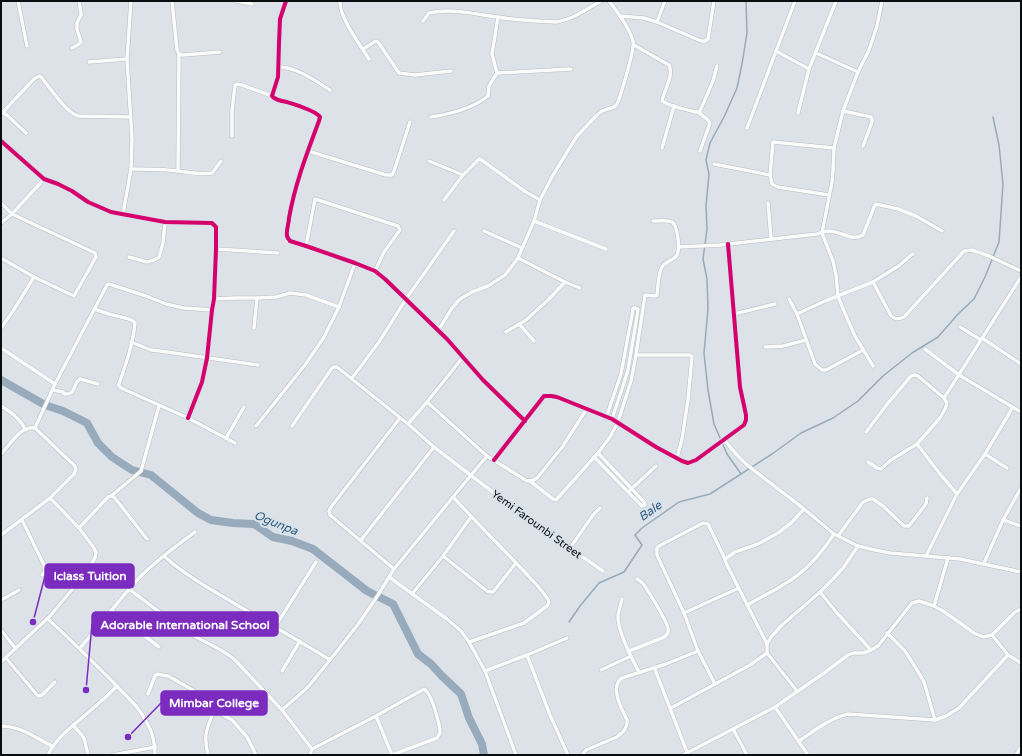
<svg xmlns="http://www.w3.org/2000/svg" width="1022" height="756" font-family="'Varela Round',sans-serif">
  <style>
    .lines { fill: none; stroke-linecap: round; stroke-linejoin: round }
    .stream { stroke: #97abbc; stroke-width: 1.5 }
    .river { stroke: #97abbc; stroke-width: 8 }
    .street-casing { stroke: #b8bdc0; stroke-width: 4.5 }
    .street { stroke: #fafbfb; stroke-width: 3.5 }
    .cycleway-casing { stroke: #d8e2eb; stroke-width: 6 }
    .cycleway { stroke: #d6006c; stroke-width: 4 }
    .labels { text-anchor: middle; stroke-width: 4; stroke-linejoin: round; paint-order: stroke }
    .street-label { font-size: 11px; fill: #0a0d10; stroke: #d8e2eb }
    .water-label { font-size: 12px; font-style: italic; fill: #325a7f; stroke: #d8e2eb }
    .leader { fill: none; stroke: #7b2cbf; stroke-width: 1.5 }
    .callout-dot { fill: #7b2cbf; stroke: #d8e2eb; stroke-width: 1.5 }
    .callout { fill: #7b2cbf; stroke: #7b2cbf; stroke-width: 1.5 }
    .callout-label { font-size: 12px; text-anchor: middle; font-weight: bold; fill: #fff }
  </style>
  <rect width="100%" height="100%" fill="#dce2e7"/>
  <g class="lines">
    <g class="stream">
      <polyline points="741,474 727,454 714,424 708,390 704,353 708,309 707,279 703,259 707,229 706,206 709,174 706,160 710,143 724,117 737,88 742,64 747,33 746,1"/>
      <polyline points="569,622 580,606 599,583 624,572 642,545 635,535 642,528 679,502 710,494 772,454 801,433 833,418 858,401 883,376 912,353 938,337 958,314 974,299 985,277 999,242 1003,184 999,145 993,117"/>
    </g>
    <polyline class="river" points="1,380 45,405 63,411 87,423 98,443 112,457 132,470 151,475 198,513 211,520 233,523 254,524 273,537 292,541 313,549 367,591 393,604 418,654 431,664 442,676 461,694 469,718 482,744 484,755"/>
    <g class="street-casing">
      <g id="street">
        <polyline points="18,1 27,46"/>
        <polyline points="172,1 177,50 179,54 183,55 220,52"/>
        <polyline points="236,1 252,4"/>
        <path d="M286 1 280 19 279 43 278 77 272 96C275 100 281 101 287 102 295 105 315 110 320 117L319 121C307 153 295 184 289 218 289 223 286 230 287 236 288 239 289 239 290 241L306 246 355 263 375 271 385 279 447 339 483 380 525 421"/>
        <path d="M340 1C339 17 360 45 369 59"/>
        <polyline points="620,16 644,18 657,22 701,41 705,41 708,39 714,1"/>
        <path d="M423 21 429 13C452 8 474 14 497 17 516 20 536 21 556 22 572 20 587 9 601 1"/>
        <polyline points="657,22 665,1"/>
        <path d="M634 45 669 65C674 76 664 90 662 101 671 107 685 109 695 112H698L700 111 713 81 717 66"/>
        <polyline points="72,48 79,44 81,42 77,29 77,23 81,15 81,13 79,1"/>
        <polyline points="363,49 376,41 378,42 399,73 415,75 451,71"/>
        <polyline points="776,51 809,69"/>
        <polyline points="816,53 858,72"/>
        <polyline points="89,62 127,59"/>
        <path d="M279 67C296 67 316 81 330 90"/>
        <polyline points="497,73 571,69"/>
        <polyline points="843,111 871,117 872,119 872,122 863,146"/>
        <polyline points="2,112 8,116 26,133"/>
        <polyline points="698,112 707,119 710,123 700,151"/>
        <polyline points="798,113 809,69 836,1"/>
        <path d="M1 114 34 79 39 76 41 77C50 88 66 112 78 116L130 117"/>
        <path d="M431 117C451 114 472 109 488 96L489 86 497 73 492 54 498 17"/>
        <polyline points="747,128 795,1"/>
        <polyline points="232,136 232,111 235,85 237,84 242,85 272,96"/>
        <polyline points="1,141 44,179 58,184 72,191 88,202 111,212 165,222 212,223 216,227 216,249 214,299 212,310 207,358 202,382 188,418"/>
        <polyline points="662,148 674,106"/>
        <polyline points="308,151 386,175 392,175 394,171 410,122"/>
        <polyline points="429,161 463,175"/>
        <polyline points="714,164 770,175 772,184 778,187 829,195"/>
        <path d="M131 169C147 169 162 169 178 171 189 172 201 175 212 173L221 161"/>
        <polyline points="178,171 179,54"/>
        <polyline points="770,175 773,142 834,148"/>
        <polyline points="444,200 463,175 479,159 480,159 526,192 540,200"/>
        <polyline points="1,203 12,214 95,253 96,257 74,296 34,277 1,258"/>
        <polyline points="768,203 771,238"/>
        <polyline points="123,214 131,169 132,139 127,59 131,1"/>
        <polyline points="534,221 606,249"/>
        <polyline points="1,223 12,214 44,179"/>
        <polyline points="484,231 522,248"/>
        <polyline points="306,246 315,199 398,226 400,230 384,252 375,271"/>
        <path d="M679 247 720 245 817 234C821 233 825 231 829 231 841 231 852 242 863 235L874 207 876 204 898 209 916 216 942 231"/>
        <polyline points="216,249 278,253"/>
        <polyline points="129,257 147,262 154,260 159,257 163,243 165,222"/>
        <polyline points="518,258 565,282 580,288"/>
        <path d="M873 282 891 316C896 320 899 319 904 317L964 251 972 250 989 256 1021 271"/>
        <polyline points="214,299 235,298 257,298 276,297 290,293 306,295 339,307"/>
        <polyline points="789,299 797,314"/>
        <path d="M94 309 109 314 129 319 133 321 135 323C133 344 126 364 119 384V386L121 388 188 418 235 443"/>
        <polyline points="734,314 775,304"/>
        <polyline points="519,324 534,341"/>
        <polyline points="960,327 981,340"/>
        <polyline points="1,328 13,311 34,277"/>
        <polyline points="254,328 257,298"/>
        <path d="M438 331 452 308 460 299 472 292 488 286 505 275 518 258 534 221 540 200 553 175 577 136 597 115 602 111 614 107 617 104C621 95 635 48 633 41 629 27 618 13 609 1"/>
        <polyline points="506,332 526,320 548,300 565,282"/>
        <polyline points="982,338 1021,364"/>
        <polyline points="131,342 151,350 160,351 258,365"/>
        <polyline points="765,347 783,346 806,340"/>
        <polyline points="1,348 55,384"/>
        <polyline points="925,349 959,375 1021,412"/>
        <polyline points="863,350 826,370 822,370 815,364 797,314 825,301 873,282 900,265 911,255 913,254"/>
        <polyline points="636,355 689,355 692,356 688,400 682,439 677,458"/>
        <polyline points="873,366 855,336 843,309 838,296 836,275 833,261 822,233 832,182 833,170 834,148 843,111 858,72 869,50 877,26 882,1"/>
        <polyline points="352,378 379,342 406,299 454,231"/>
        <path d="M53 390 63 392 64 394C77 395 72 384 80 379L98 384"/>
        <polyline points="427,402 487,456 527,481 534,480 537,478 563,446 586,410"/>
        <path d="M1 406C10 412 20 418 25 429"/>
        <polyline points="606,418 621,374 633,310 633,308 635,308 638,309 637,316 628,370 622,389 612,419"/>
        <polyline points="408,424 427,402 463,357"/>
        <polyline points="256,426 305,365 324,337 339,307 355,263"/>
        <polyline points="292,426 332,368 334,367 337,367 408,424 434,447 490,490 548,533 603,571"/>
        <polyline points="35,428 55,384 107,285 109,284 146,296 166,304 184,308 212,310"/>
        <polyline points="866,432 888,403 911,376 915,375 918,376 944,398"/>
        <polyline points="226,438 244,407"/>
        <polyline points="724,440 738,456 746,464 804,509 834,534 858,546 875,550 890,553 960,559 1021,572"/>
        <polyline points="917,444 940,474 957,494"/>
        <path d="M1 454C10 445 21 425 35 428L74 465 76 469 74 474 50 498 1 535"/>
        <polyline points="985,454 1007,468"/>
        <polyline points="594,457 641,505 642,506 645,505 644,502 598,453"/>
        <polyline points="494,460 544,396 551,396 557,397 612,419 656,447 682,461 688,463 696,460 744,425 746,420 746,415 740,387 728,244"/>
        <polyline points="868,462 877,468 881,469 891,460 917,444 940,418 945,409 947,403 944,398 1021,277"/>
        <path d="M530 481 553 499 556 500 598 453 610 437 618 422 631 381 636 355 645 295 654 296 657 295C658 287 658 273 662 267 665 261 673 261 677 255 680 249 678 226 672 222 667 220 659 221 653 221"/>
        <polyline points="630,490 656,466"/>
        <polyline points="111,496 141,471 159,406"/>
        <path d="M453 497C475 521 498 544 521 568 530 578 540 587 547 598 550 601 549 603 547 606L524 623 469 642"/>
        <polyline points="22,520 44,565 45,571 42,575"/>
        <polyline points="1003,520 1021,526"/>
        <polyline points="79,528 108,497 111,496 114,497 147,539"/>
        <polyline points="838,536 863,502 870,499 873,499 883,506 904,526 909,526 926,504 927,498"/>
        <polyline points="361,540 434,447"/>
        <polyline points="570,548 593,515 600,508"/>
        <path d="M164 556C181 572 201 584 222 596 258 618 295 638 330 660"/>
        <polyline points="443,556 487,591 491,592 493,592 516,563"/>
        <polyline points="926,556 957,494 985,454 1013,407"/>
        <polyline points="725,559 735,552 758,544 778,533 791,523 804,509"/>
        <polyline points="984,563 1003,520 1021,488"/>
        <polyline points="394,569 330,515 329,511 331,507 400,418"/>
        <polyline points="389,577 447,619 461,631 469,642 485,671 516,755"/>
        <path d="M129 589C149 604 170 621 191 634 205 643 221 648 234 659L282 710 312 749"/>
        <polyline points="820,592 837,613 871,650"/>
        <polyline points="412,594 443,556 471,517"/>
        <path d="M622 599C621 604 619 610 618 615 617 629 632 659 639 672"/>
        <polyline points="1,600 19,590"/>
        <path d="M747 605C759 598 772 592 783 585 804 573 821 554 834 534"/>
        <polyline points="934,606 948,558"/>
        <polyline points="111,610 159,647"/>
        <polyline points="684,613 739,588"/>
        <path d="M48 619C70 639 91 660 112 681 124 694 139 706 147 723 153 733 155 743 155 755"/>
        <polyline points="275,627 316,562"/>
        <polyline points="1,630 16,649"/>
        <polyline points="887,633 905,651 917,670 924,682 935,720"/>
        <polyline points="992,635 1008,655 1021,663"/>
        <path d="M80 648C101 624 120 598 142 575 158 559 176 546 195 532"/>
        <path d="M629 651 662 638C667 636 669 633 668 628 667 622 649 592 644 585 642 582 640 581 637 579"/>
        <polyline points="767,653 797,691"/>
        <polyline points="527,655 550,715 568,755"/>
        <polyline points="6,658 37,695 39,696 42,695 55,682"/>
        <polyline points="1,662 50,616 86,573 95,558 96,553 94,548 79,528 50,498"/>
        <polyline points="654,667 687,752"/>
        <polyline points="601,670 631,656"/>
        <polyline points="282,671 300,641"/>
        <polyline points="485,671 527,655 567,638"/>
        <polyline points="715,684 698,651 684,613 657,555 657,548 659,546 703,523 708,524 725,559 726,563 767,644"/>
        <polyline points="148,694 155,676 157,674 168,676 186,686 194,691 214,710 232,720 247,737 256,755"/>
        <polyline points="775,707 808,755"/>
        <polyline points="671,708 750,665 767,653 767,644 771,637 782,625 820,592 833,579 843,568 858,546"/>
        <polyline points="282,710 308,687 330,660 359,623 378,595 394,569 453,497 487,456"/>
        <polyline points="73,725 84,738 88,755"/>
        <path d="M1 726C20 726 36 738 52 746"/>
        <polyline points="733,729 747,755"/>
        <path d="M799 741C814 731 830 718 848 714L935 720 946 716 959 708 1008 655"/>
        <path d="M48 755C58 734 82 719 99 703 105 698 111 692 117 686"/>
        <polyline points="113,755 155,747"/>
        <path d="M208 755C203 734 207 729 214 710"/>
        <path d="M310 755 312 749 376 716 424 689C432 694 438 720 440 729V733L437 738 392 755 376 716"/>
        <path d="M582 755 586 750 617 737C623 732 628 728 627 720 622 709 609 687 622 678L666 664 698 651"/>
        <polyline points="683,755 775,707 824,673 848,655 853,653 863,653 871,650 878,646 912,603 919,601 934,606 943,611 974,633 983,637 992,635 1015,612 1021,609"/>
        <polyline points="1016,755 1021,747"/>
      </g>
    </g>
    <use href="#street" class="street"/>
    <g class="cycleway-casing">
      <g id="cycleway">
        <path d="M286 1 280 19 279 43 278 77 272 96C275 100 281 101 287 102 295 105 315 110 320 117L319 121C307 153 295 184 289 218 289 223 286 230 287 236 288 239 289 239 290 241L306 246 355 263 375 271 385 279 447 339 483 380 525 421"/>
        <polyline points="1,141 44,179 58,184 72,191 88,202 111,212 165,222 212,223 216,227 216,249 214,299 212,310 207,358 202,382 188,418"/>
        <polyline points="494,460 544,396 551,396 557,397 612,419 656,447 682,461 688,463 696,460 744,425 746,420 746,415 740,387 728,244"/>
      </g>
    </g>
    <use href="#cycleway" class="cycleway"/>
  </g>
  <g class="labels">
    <g class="street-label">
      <text transform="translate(537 524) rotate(36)" y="4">Yemi Farounbi Street</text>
    </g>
    <g class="water-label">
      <text transform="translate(650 511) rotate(-36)" y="4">Bale</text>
      <text transform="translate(276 523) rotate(22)" y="4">Ogunpa</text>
    </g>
  </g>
  <path class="leader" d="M33 622L45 576M86 690L92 624M128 737L161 703"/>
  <g class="callout-dot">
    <circle cx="33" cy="622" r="4"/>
    <circle cx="86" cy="690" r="4"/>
    <circle cx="128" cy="737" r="4"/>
  </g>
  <g class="callout">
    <rect x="45" y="564" width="89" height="24" rx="4"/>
    <rect x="92" y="612" width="186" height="24" rx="4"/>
    <rect x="161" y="691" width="106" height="24" rx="4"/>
  </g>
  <g class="callout-label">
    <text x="90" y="580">Iclass Tuition</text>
    <text x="185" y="629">Adorable International School</text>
    <text x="214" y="707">Mimbar College</text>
  </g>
  <rect width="1022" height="756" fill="none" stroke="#0a0d10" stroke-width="4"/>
</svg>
